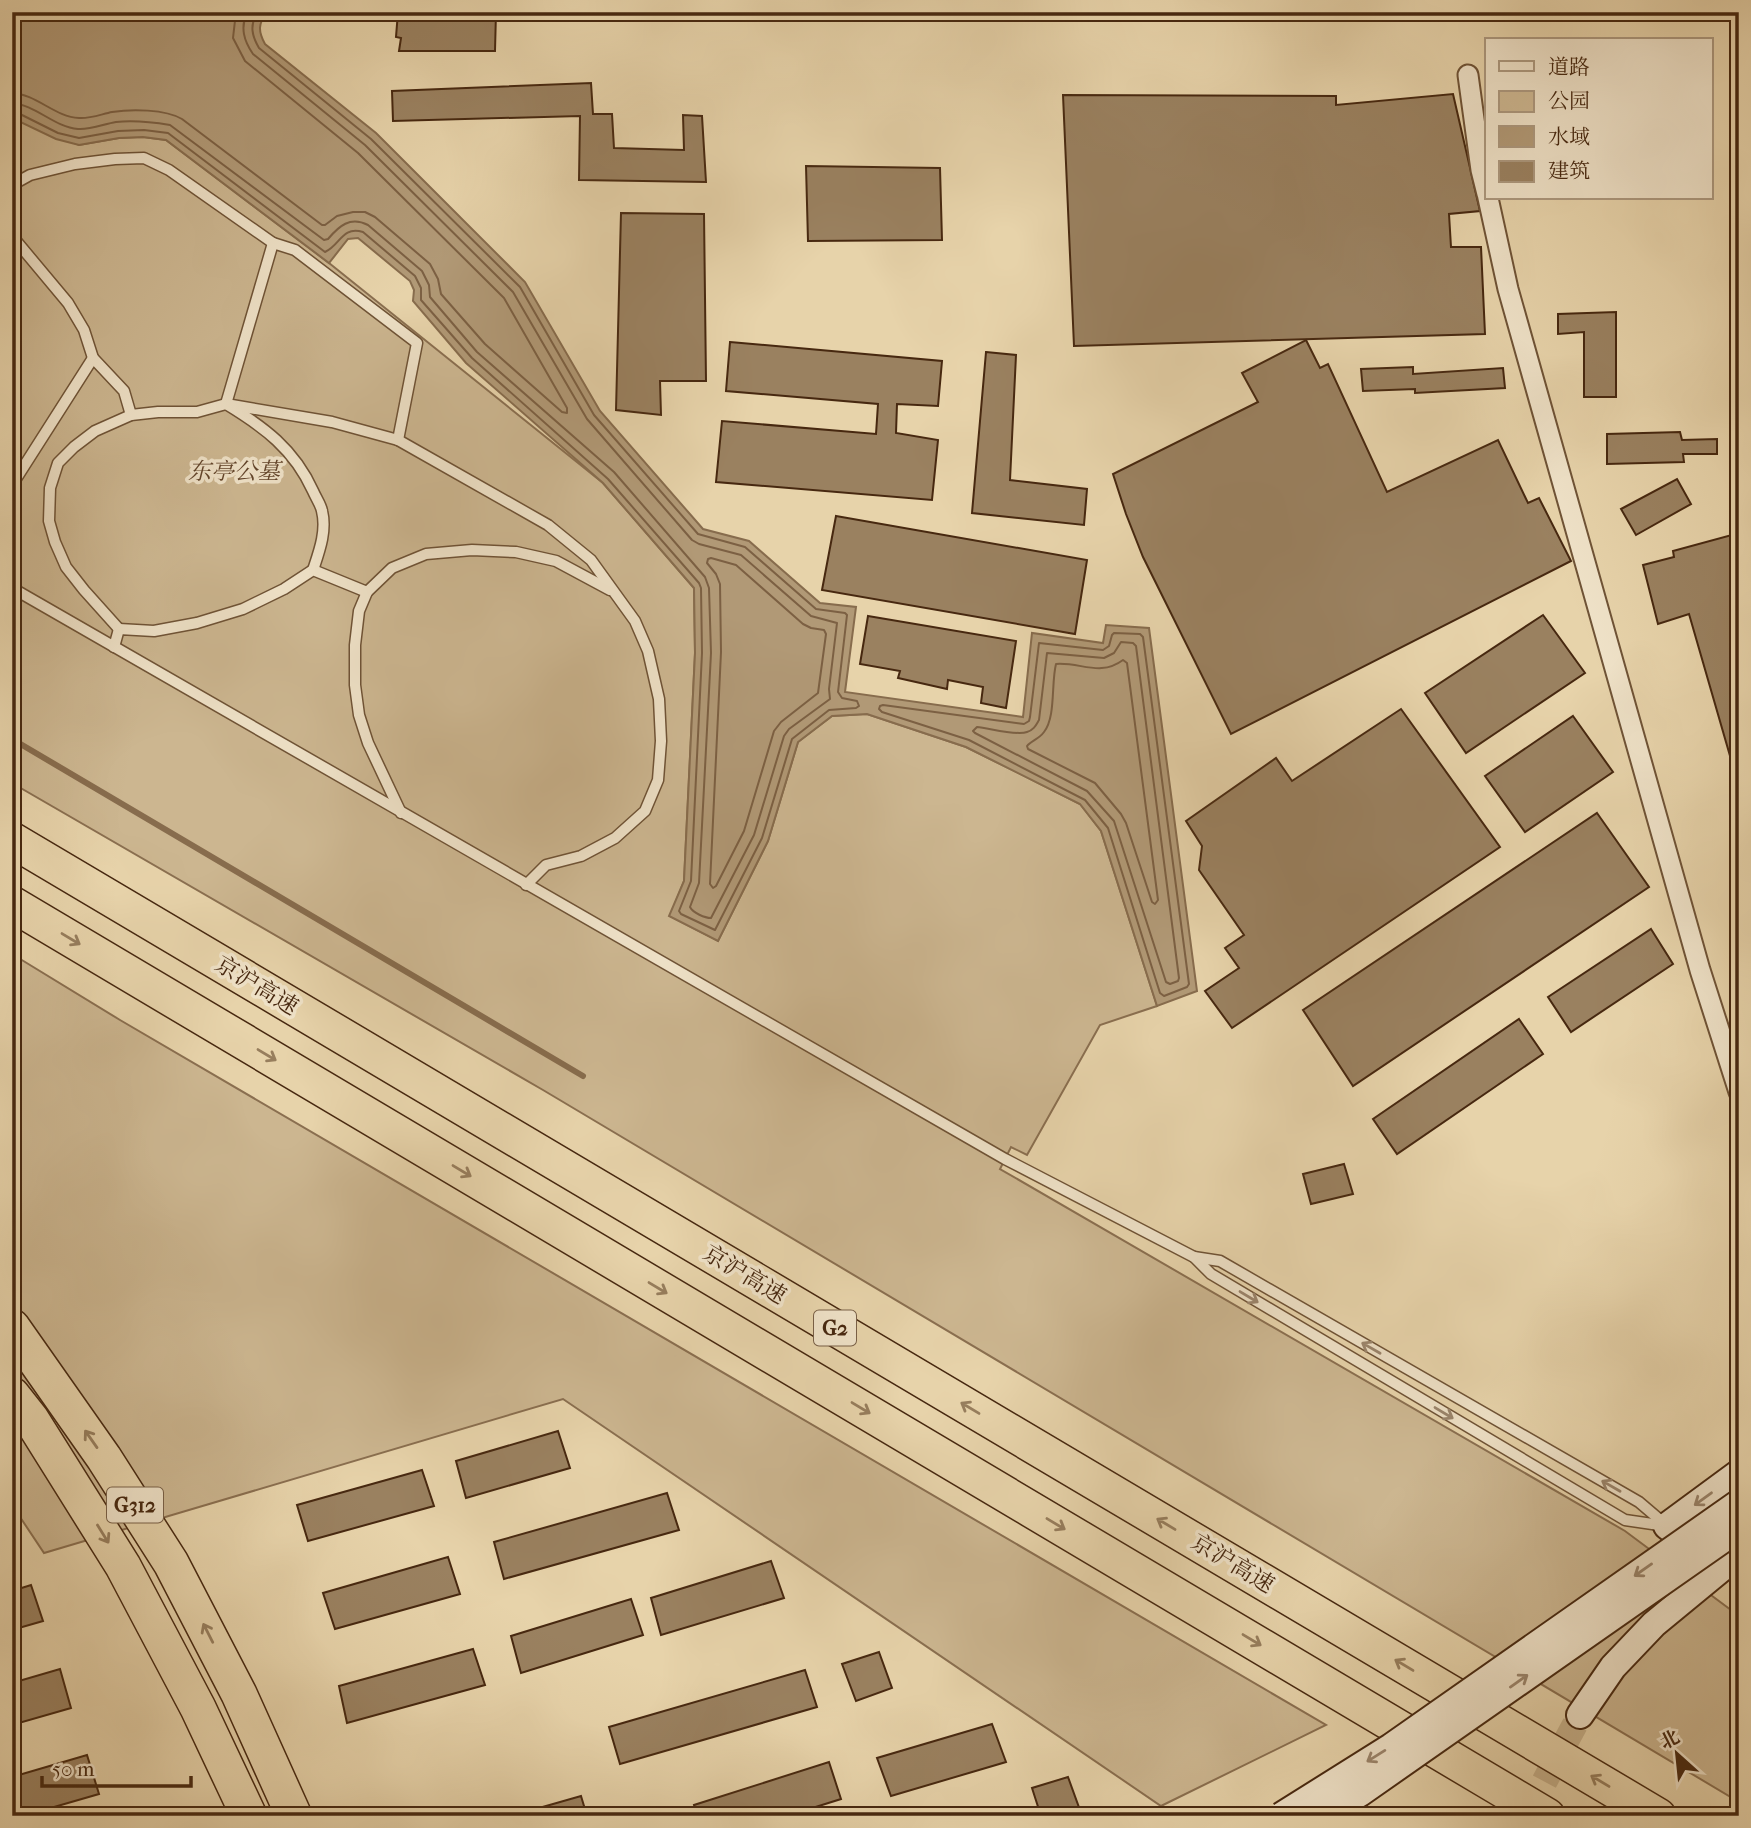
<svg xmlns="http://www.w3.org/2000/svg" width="1751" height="1828" font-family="'IM FELL French Canon','Noto Serif SC',serif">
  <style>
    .green { fill: #ccb690; stroke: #8a6f50; stroke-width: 2 }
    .water { fill: #b19976; stroke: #876c4d; stroke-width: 2 }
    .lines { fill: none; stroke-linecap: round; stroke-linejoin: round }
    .shore { stroke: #7c6043; stroke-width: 2 }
    .stream { stroke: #876c4d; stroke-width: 6 }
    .building { fill: #9a8160; stroke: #472810; stroke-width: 2 }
    .secondary-tunnel { stroke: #c7b18b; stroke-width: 26; stroke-dasharray: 26 13; stroke-linecap: butt }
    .lane-casing { stroke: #6f5336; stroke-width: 13 }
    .street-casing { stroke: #6f5336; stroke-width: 23 }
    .secondary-casing { stroke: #472810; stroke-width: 30 }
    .highway-casing { stroke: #472810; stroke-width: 38 }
    .lane { stroke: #efe2c8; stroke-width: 10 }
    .street { stroke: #efe2c8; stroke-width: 19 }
    .secondary { stroke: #efe2c8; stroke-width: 26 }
    .highway { stroke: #e7d3aa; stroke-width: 35 }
    .secondary-bridge-casing { stroke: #472810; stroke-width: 30; stroke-linecap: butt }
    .secondary-bridge { stroke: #efe2c8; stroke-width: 26 }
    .oneway { stroke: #977e5d }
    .oneway2 { stroke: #9b856c }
    .labels { text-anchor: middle; stroke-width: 7; stroke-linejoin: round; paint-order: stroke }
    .shield { fill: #efe2c8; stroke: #796047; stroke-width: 2 }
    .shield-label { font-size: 21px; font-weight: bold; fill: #472810 }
    .park-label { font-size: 23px; font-style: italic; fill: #62442a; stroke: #efe2c8 }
    .street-label { font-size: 23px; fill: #472810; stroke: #efe2c8 }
  </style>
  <rect width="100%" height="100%" fill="#e7d3aa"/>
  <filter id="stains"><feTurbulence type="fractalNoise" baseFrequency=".00286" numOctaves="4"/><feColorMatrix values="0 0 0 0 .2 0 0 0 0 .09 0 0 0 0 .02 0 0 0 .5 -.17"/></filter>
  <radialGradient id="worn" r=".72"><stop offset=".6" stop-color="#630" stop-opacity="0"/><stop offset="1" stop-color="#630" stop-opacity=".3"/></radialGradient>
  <g class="green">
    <polygon points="12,117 79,145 119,138 143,137 166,140 329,263 603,483 694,588 695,653 684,881 670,916 718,941 768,841 798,742 832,716 867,714 966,747 1080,804 1101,831 1157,1006 1100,1025 1027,1155 1011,1147 1000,1169 1625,1531 1739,1616 1739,1802 543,1090 12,783"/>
    <polygon points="12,954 120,1020 1326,1725 1161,1806 563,1399 44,1553 12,1505"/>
  </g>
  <path class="water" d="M12 12H267C258 24 258 31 265 44L376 133 525 282 600 411 703 529 749 541 820 603 856 607 845 692 1023 717 1032 633 1103 643 1106 625 1149 628 1197 991 1157 1006 1101 831 1080 804 966 747 867 714 832 716 798 742 768 841 718 941 669 916 684 881 695 653 694 588 603 483 466 363 413 301 414 290 410 281 358 238 348 239 329 263 166 140 143 137 119 138 79 145 56 139 14 119 12 117Z"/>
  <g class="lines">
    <g class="shore">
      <path d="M12 93C36 94 55 117 79 118 89 119 102 114 112 112 131 109 165 109 182 119L322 225H325L337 216 353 212H365L375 217 430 264 438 279 441 294 485 344 562 412 567 413V408L504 298 358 153 245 61 233 38 236 12"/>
      <path d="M12 103C36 105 54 127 78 129 90 130 104 124 116 122 134 120 152 122 170 125L324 240 328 239C339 226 350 216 368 225L422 271 429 285 430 297 477 352 614 472 705 577 709 588 711 653 699 883 690 907C693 913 705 918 711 918L754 835 784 736 789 729 830 699 829 689 837 623 811 616 741 555 699 544 692 540 587 419 513 292 365 145 253 54C244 41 240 28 247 12"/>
      <path d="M12 112 18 113 58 133 79 138 118 131 144 130 168 133 325 252C341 245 341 226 363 232L415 276 421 288V300L472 358 608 479 699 583 701 588 702 653 691 881 679 911 681 914 715 930 762 838 792 739 829 710 856 708 859 706 857 701 842 698 838 692 847 615 845 613 816 609 745 547 698 534 594 415 520 287 371 139 259 48C252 36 249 25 258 12"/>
      <polygon points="711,558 736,565 803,624 811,628 824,630 826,634 818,693 781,722 774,731 744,831 716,886 713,888 710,884 721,652 720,584 716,574 707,563 708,559"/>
      <polygon points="1114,633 1140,634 1143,637 1189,984 1187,987 1164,996 1160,993 1108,828 1085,800 969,740 882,712 879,709 880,706 883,705 1024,724 1029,721 1030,717 1039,643 1103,650 1109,646 1112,635"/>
      <path d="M1121 642 1133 643 1136 646 1179 978 1178 981 1170 984 1166 982 1114 821 1087 791 975 733 973 731 977 727C989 728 1016 736 1027 732 1034 730 1036 725 1039 720L1047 653 1104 658 1114 653Z"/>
      <path d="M1123 660 1127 663 1158 900 1155 904 1152 902 1126 823 1121 814 1095 783 1028 749 1027 746C1031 741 1039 739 1044 732 1056 717 1051 683 1056 664 1081 662 1100 677 1123 660Z"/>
    </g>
    <polyline class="stream" points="12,739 583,1076"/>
  </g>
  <g class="building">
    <polygon points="398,12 496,12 495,51 399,51 401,38 396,37"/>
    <polygon points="591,83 593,114 612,114 614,148 684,150 683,115 702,116 706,182 579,180 580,116 393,121 392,91"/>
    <polygon points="1453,94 1480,211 1449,214 1451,247 1481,247 1485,334 1074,346 1063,95 1336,96 1336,105"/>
    <polygon points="806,166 940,168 942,240 808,241"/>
    <polygon points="621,213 704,214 706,381 660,381 661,415 616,410"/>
    <polygon points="1616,312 1616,397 1584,397 1584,332 1558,334 1558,314"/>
    <polygon points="1306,340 1320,368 1328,364 1387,492 1498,440 1528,503 1539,498 1571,561 1231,734 1143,557 1126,514 1113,474 1258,402 1242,373"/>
    <polygon points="730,342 942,361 938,406 897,404 896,433 938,440 932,500 716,482 722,421 876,434 878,404 726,391"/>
    <polygon points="986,352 1016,355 1010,480 1087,489 1084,525 972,513"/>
    <polygon points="1413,367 1413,374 1503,368 1505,388 1415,393 1415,389 1363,391 1361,369"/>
    <polygon points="1680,432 1682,440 1717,439 1717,454 1683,454 1684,462 1607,464 1607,434"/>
    <polygon points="1677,479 1691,504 1636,535 1621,509"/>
    <polygon points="836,516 1087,560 1075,634 822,590"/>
    <polygon points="1739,533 1739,787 1689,614 1658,624 1643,565 1674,557 1673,551"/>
    <polygon points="1543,615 1585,673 1466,753 1425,693"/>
    <polygon points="868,616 1016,641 1006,708 981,703 983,687 948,680 947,689 898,678 900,671 860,664"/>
    <polygon points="1401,709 1500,847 1232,1028 1205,991 1239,968 1225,948 1244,935 1199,870 1202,846 1186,821 1276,758 1292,781"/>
    <polygon points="1573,716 1613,772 1525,832 1485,776"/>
    <polygon points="1597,813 1649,887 1353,1086 1303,1010"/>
    <polygon points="1651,929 1673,964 1571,1032 1548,997"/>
    <polygon points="1519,1019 1543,1054 1397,1154 1373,1119"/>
    <polygon points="1344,1164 1353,1194 1311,1204 1303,1174"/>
    <polygon points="558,1431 570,1468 466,1498 456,1461"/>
    <polygon points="422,1470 434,1506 308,1541 297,1505"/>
    <polygon points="667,1493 679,1530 504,1579 494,1542"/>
    <polygon points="448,1557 460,1594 335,1629 323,1593"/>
    <polygon points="771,1561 784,1598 661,1635 651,1598"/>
    <polygon points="31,1585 43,1621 12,1630 12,1591"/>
    <polygon points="631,1599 643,1635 521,1673 511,1636"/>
    <polygon points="473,1649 485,1685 347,1723 339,1686"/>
    <polygon points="879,1652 892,1688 856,1701 842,1664"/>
    <polygon points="60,1669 71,1708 12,1725 12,1683"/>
    <polygon points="805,1670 817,1707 620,1764 609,1727"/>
    <polygon points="992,1724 1006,1762 891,1796 877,1758"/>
    <polygon points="87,1755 99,1794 23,1816 12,1816 12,1777"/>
    <polygon points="829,1762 841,1799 787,1816 697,1816 694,1805"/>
    <polygon points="1068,1777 1081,1813 1073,1816 1041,1816 1032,1788"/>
    <polygon points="581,1796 587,1816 511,1816"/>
  </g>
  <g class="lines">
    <polyline class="secondary-tunnel" points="1526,1816 1580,1715"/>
    <g class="lane-casing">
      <g id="lane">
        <path d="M12 185 30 175 75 164 115 159 144 158 169 170 273 243 226 404C264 427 294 449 313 491 316 498 321 505 322 511 327 531 319 552 313 570"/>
        <polyline points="12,236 68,303 84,330 93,358 124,391 131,415"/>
        <polyline points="273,243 295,250 417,343 398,440"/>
        <polyline points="12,485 93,358"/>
        <polyline points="12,588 1005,1159 1194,1257 1211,1274 1625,1520 1666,1526"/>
        <polyline points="119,629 84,590 66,567 55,542 49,521 50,488 58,463 74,447 95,431 131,415 158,412 197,412 226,404 332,422 398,440 548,525 591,560 635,621 648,651 659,699 661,741 658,780 645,811 615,838 581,856 546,865 526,885"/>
        <polyline points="114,647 119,629 154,631 197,623 243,609 284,589 313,570 367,592"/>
        <polyline points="401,813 368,743 359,715 355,685 355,645 359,611 367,592 392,568 426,554 472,550 516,552 556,561 610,590"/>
        <polyline points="1194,1257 1220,1261 1639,1502 1666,1525"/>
      </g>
    </g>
    <g class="street-casing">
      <g id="street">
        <polyline points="1468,75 1481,170 1487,194"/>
        <polyline points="1488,198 1508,289 1700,970 1739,1092"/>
      </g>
    </g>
    <g class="secondary-casing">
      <g id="secondary">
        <polyline points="1703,1554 1667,1526 1739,1473"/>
        <polyline points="1580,1715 1613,1667 1654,1624 1739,1554"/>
      </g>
    </g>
    <g class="highway-casing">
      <g id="highway">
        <polyline points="12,840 1658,1816"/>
        <polyline points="12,904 1547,1816"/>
        <polyline points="12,1327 104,1458 171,1563 239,1694 294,1816"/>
        <polyline points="12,1395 31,1419 123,1566 198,1708 249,1816"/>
      </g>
    </g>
    <use href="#lane" class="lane"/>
    <use href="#street" class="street"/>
    <use href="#secondary" class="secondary"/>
    <use href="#highway" class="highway"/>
    <g class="secondary-bridge-casing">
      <g id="secondary-bridge">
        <polyline points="1281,1816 1391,1747 1739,1503"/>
        <polyline points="1321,1816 1360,1793 1739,1528"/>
      </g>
    </g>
    <use href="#secondary-bridge" class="secondary-bridge"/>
  </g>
  <defs><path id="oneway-shaft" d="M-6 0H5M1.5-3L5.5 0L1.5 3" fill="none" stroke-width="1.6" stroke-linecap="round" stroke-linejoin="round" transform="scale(1.75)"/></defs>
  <g class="oneway">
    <use href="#oneway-shaft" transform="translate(71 939) rotate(31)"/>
    <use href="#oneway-shaft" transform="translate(267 1055) rotate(31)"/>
    <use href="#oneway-shaft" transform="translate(462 1171) rotate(31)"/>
    <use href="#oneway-shaft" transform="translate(658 1288) rotate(31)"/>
    <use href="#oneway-shaft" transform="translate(861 1408) rotate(31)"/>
    <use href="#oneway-shaft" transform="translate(970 1408) rotate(-149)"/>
    <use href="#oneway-shaft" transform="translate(91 1439) rotate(-125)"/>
    <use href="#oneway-shaft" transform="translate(1056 1524) rotate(31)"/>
    <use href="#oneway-shaft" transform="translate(1166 1524) rotate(-149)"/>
    <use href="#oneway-shaft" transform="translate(103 1534) rotate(58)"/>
    <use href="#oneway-shaft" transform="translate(208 1633) rotate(-117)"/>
    <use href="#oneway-shaft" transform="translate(1252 1640) rotate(31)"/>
    <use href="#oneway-shaft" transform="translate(1404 1665) rotate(-149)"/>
    <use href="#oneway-shaft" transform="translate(1600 1781) rotate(-149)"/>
  </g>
  <g class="oneway2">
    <use href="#oneway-shaft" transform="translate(1249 1297) rotate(31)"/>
    <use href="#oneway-shaft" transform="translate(1371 1348) rotate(-150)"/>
    <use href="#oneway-shaft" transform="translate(1444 1413) rotate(31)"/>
    <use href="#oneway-shaft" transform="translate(1611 1486) rotate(-150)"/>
    <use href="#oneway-shaft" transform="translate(1703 1499) rotate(144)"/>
    <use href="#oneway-shaft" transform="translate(1643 1570) rotate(145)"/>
    <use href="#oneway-shaft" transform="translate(1519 1681) rotate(-35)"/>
    <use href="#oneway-shaft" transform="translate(1376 1756) rotate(148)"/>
  </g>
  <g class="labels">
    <g class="shield">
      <rect x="814" y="1310.5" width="42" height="35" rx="5"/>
      <rect x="107" y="1487.5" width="56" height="35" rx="5"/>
    </g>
    <g class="shield-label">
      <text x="835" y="1335">G2</text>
      <text x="135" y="1512">G312</text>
    </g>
    <g class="park-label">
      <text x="234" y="479">东亭公墓</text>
    </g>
    <g class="street-label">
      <text transform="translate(257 985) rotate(31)" y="8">京沪高速</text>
      <text transform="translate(745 1274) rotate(31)" y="8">京沪高速</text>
      <text transform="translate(1233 1563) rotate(31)" y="8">京沪高速</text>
    </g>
  </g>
  <rect width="1751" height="1828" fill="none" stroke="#e7d3aa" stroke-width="42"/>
  <rect x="14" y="14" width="1723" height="1800" fill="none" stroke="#472810" stroke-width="3.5"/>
  <rect x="21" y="21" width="1709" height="1786" fill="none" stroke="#472810" stroke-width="2"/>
  <rect x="1485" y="38" width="228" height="161" fill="#efe2c8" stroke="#ac987e" stroke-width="2"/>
  <rect x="1499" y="61" width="35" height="10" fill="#efe2c8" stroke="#ac987e" stroke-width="2"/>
  <text x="1548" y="74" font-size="21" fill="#472810">道路</text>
  <rect x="1499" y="91" width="35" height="21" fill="#ccb690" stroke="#ac987e" stroke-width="2"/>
  <text x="1548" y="108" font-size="21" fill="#472810">公园</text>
  <rect x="1499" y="126" width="35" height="21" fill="#b19976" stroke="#ac987e" stroke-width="2"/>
  <text x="1548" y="144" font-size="21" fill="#472810">水域</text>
  <rect x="1499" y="161" width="35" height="21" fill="#9a8160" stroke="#ac987e" stroke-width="2"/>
  <text x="1548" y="178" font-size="21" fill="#472810">建筑</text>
  <g transform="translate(1677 1754) rotate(333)" stroke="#efe2c8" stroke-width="5" paint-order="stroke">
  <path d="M0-5L12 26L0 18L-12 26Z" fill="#472810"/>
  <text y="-10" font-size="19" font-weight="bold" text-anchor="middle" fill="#472810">北</text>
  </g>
  <path d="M42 1776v10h149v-10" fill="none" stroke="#472810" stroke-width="3.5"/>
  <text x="52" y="1776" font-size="21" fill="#472810" stroke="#efe2c8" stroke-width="5" paint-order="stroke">50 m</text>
  <rect width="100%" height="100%" filter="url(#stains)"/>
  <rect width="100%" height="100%" fill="url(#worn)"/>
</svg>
